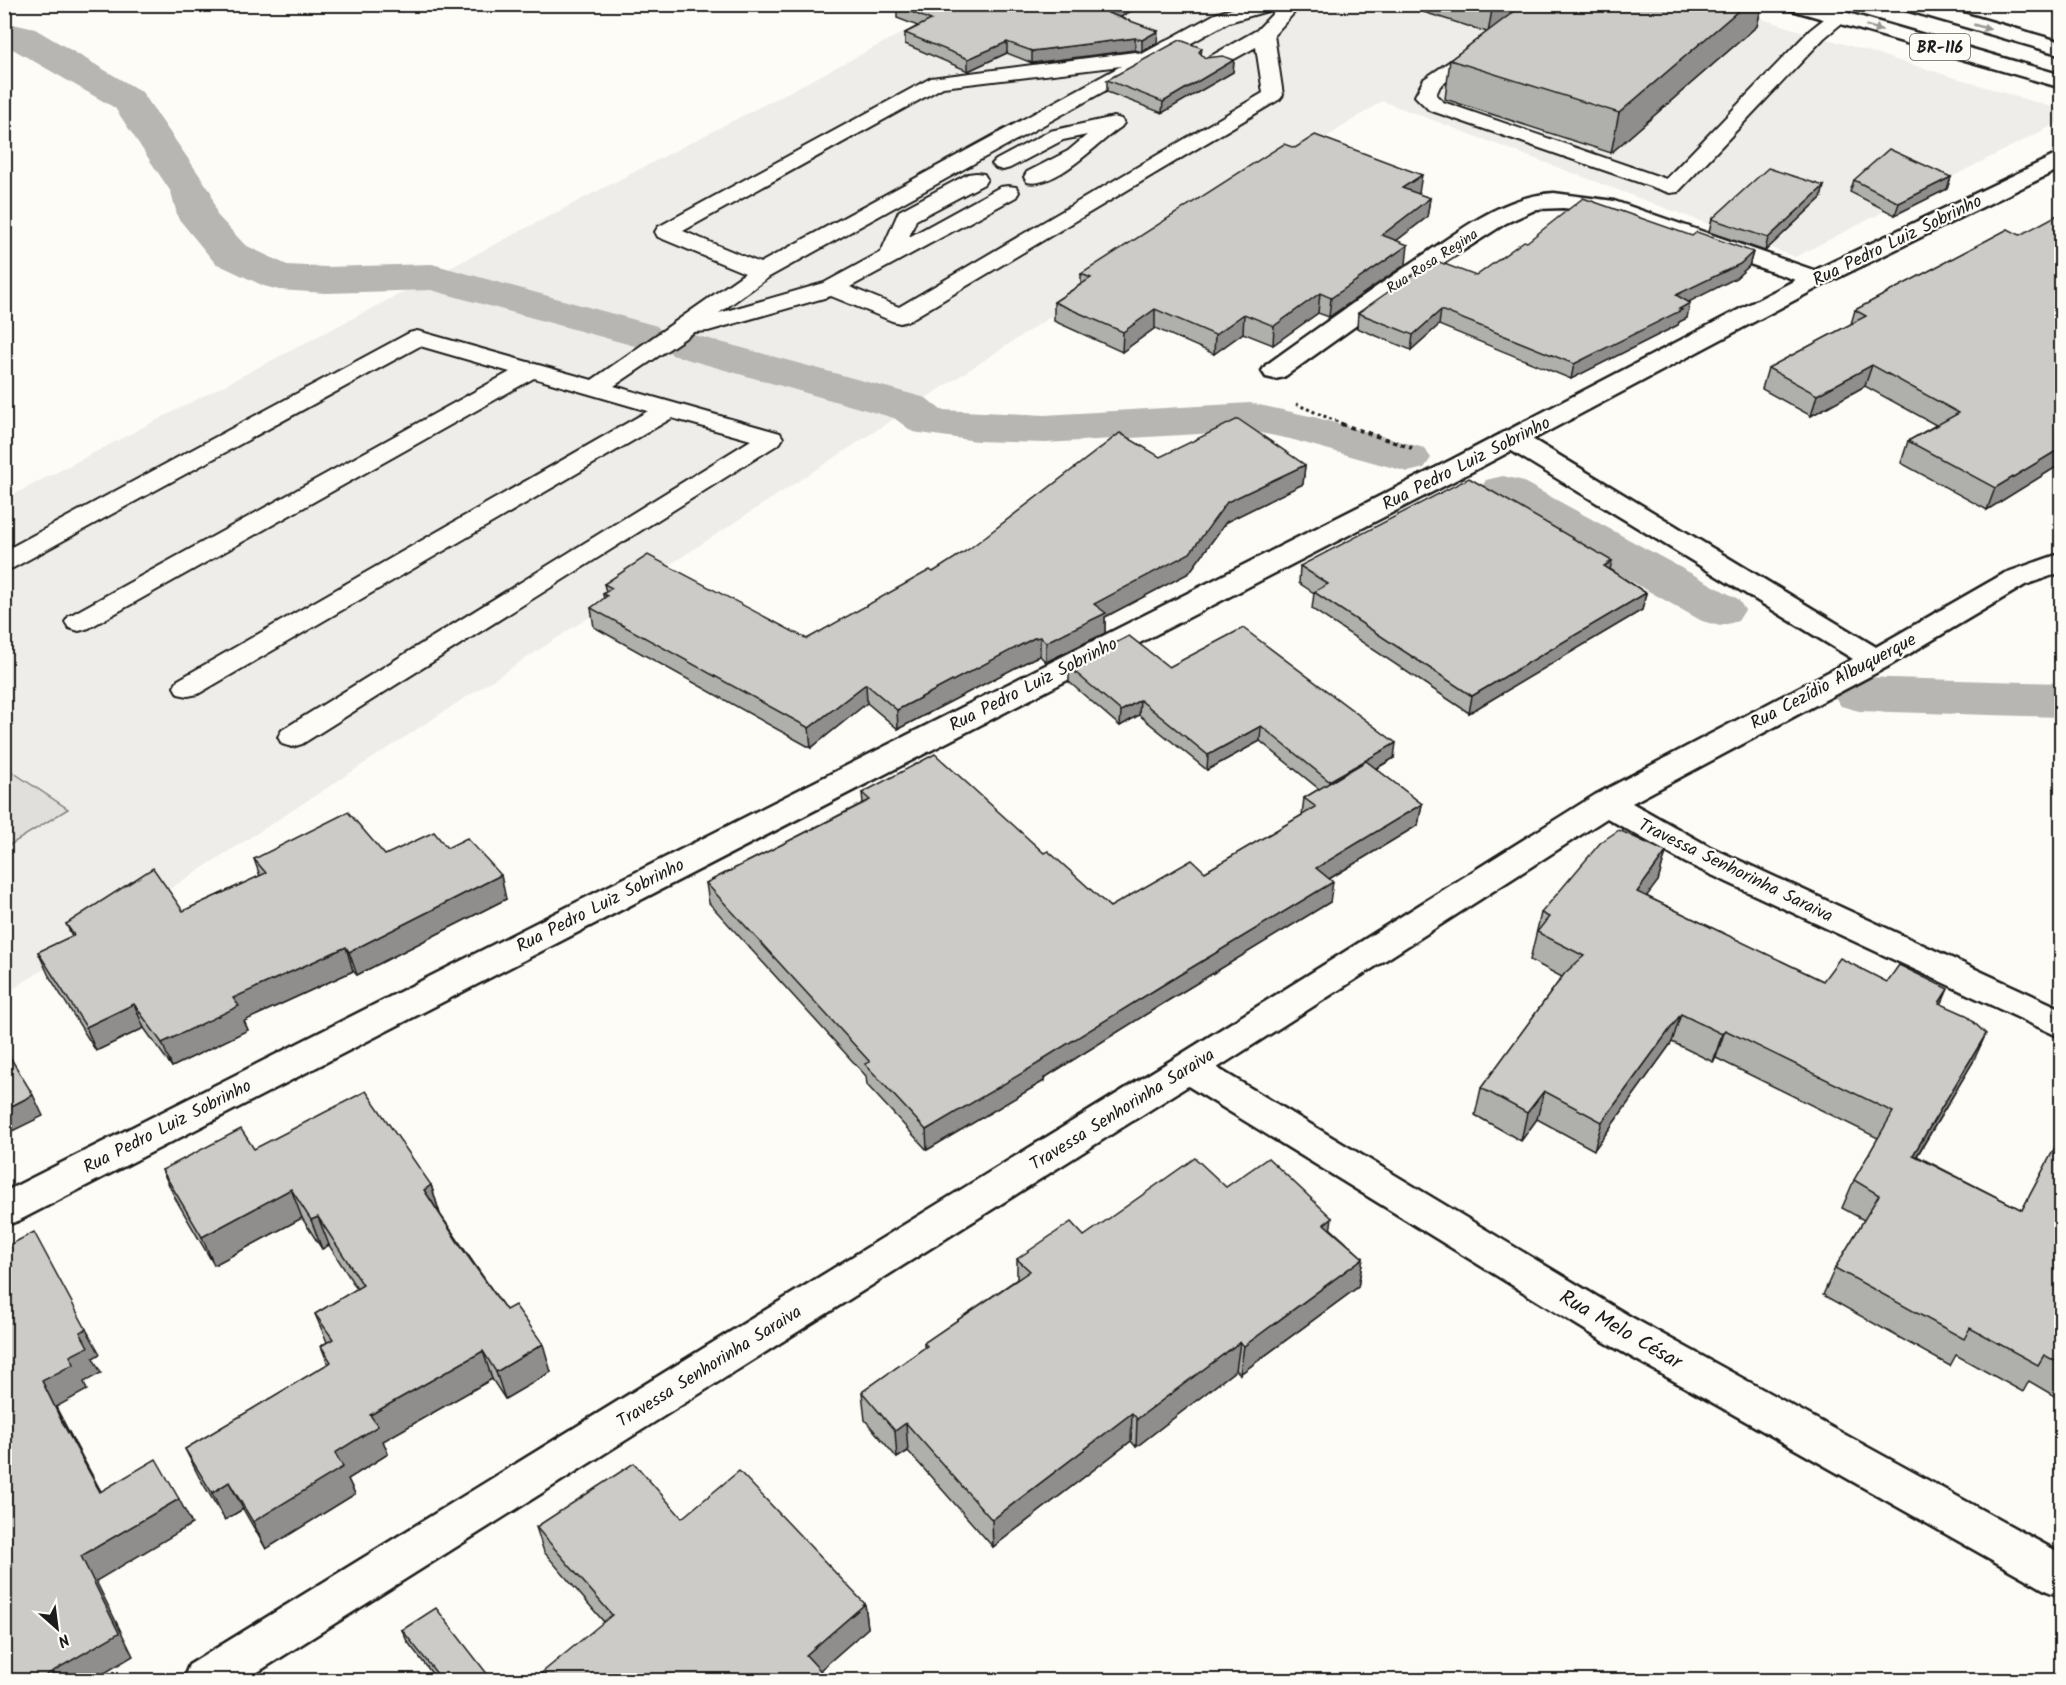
<svg xmlns="http://www.w3.org/2000/svg" width="2066" height="1685" font-family="Kalam,sans-serif">
  <style>
    .built { fill: #eeede9 }
    .green { fill: #e0dfdb; stroke: #7e7e7c; stroke-width: 1.5 }
    .lines { fill: none; stroke-linecap: round; stroke-linejoin: round }
    .canal { fill: #b7b6b2; fill-rule: evenodd }
    .lane-casing { stroke: #1c1c1c; stroke-width: 4 }
    .street-casing { stroke: #1c1c1c; stroke-width: 5 }
    .secondary-casing { stroke: #1c1c1c; stroke-width: 5 }
    .primary-casing { stroke: #1c1c1c; stroke-width: 5 }
    .highway-casing { stroke: #1c1c1c; stroke-width: 5 }
    .path-far1 { stroke: #1c1c1c; stroke-width: 3; stroke-dasharray: 3 3; stroke-linecap: butt }
    .path { stroke: #1c1c1c; stroke-width: 4; stroke-dasharray: 4.5 4.5; stroke-linecap: butt }
    .lane { fill: #fdfcf7; fill-rule: evenodd }
    .street { fill: #fdfcf7; fill-rule: evenodd }
    .secondary { fill: #fdfcf7; fill-rule: evenodd }
    .primary { fill: #fdfcf7; fill-rule: evenodd }
    .highway { fill: #fdfcf7; fill-rule: evenodd }
    .wall { fill: #afafac; stroke: #1c1c1c; stroke-width: 1.5 }
    .shaded-wall { fill: #8f8e8c; stroke: #1c1c1c; stroke-width: 1.5 }
    .building { fill: #cccbc8; stroke: #1c1c1c; stroke-width: 1.5 }
    .oneway { fill: #989794 }
    .labels { text-anchor: middle; stroke-width: 4.5; stroke-linejoin: round; paint-order: stroke }
    .far-street-label { font-size: 15px; fill: #1c1c1c; stroke: #fdfcf7 }
    .shield { fill: #fdfcf7; stroke: #605f5e; stroke-width: 1.5 }
    .shield-label { font-size: 16px; font-weight: bold; fill: #1c1c1c }
    .street-label { font-size: 18px; fill: #1c1c1c; stroke: #fdfcf7 }
    .near-street-label { font-size: 21px; fill: #1c1c1c; stroke: #fdfcf7 }
  </style>
  <rect width="100%" height="100%" fill="#fdfcf7"/>
  <filter id="ink" filterUnits="userSpaceOnUse"><feTurbulence type="fractalNoise" baseFrequency=".0167" numOctaves="2"/><feDisplacementMap in="SourceGraphic" scale="12" xChannelSelector="R" yChannelSelector="G"/><feConvolveMatrix kernelMatrix="1 2 1 2 8 2 1 2 1" color-interpolation-filters="sRGB"/></filter>
  <g filter="url(#ink)">
    <polygon class="built" points="956,5 1745,5 1761,9 1762,19 2061,110 2061,121 1795,257 1382,101 276,821 5,994 5,848 67,809 5,767 5,499"/>
    <polygon class="green" points="5,767 68,809 5,848"/>
    <g class="lines">
      <g class="canal">
        <polygon points="4,22 35,29 142,92 211,192 217,215 245,245 287,265 326,267 432,264 657,326 664,335 657,344 642,348 431,290 326,293 279,290 264,286 215,263 178,218 171,192 115,108 4,44"/>
        <polygon points="687,333 926,398 941,410 1045,415 1250,403 1314,417 1424,448 1431,458 1424,468 1408,472 1290,439 1250,431 1045,443 977,441 913,432 894,418 672,355 665,346 672,337"/>
        <polygon points="1503,476 1520,480 1738,599 1745,610 1738,621 1720,626 1702,621 1486,500 1480,490 1486,480"/>
        <polygon points="1859,677 2062,683 2062,717 1859,711 1841,706 1833,694 1841,682"/>
      </g>
      <g class="lane-casing">
        <g id="lane">
          <path d="M1248 4H1280L1278 8 1229 22 769 277 719 313 824 283 881 252 899 211 968 174 976 173 984 174 987 179 984 184 916 220 909 237 1000 187 1008 186 1016 187 1019 192 1016 197 850 287 899 307 1263 93 1256 47 1218 68H1204L1201 64 1204 60 1257 30 1282 4H1302L1274 35 1283 95 1280 99 908 321 900 323 892 321 831 296 708 331 694 332 614 386 780 433 783 438 780 443 302 744 292 747 282 744 278 737 282 730 751 440 672 418 198 694 188 696 178 694 174 687 178 680 648 411 534 378 89 628 79 631 69 628 65 622 69 616 510 372 420 346 13 568 4 570V551L409 333 417 331 425 333 592 380 745 273 658 237 655 232 658 227 931 78 1135 52 1142 54 1215 14ZM1121 66 760 263 683 231 943 87Z"/>
          <path d="M1535 4H1558L1440 86 1436 95 1443 102 1666 179 1810 30C1821 22 1831 10 1845 14L1848 18 1824 38 1678 192 1670 193 1429 110 1415 96 1424 79Z"/>
          <path d="M1114 117 1121 119 1124 123 1121 127C1099 141 1056 189 1027 182L1024 177 1027 172 1068 151 1087 135 1063 140 1010 168 1003 170 996 168 992 164 996 160 1050 131Z"/>
        </g>
      </g>
      <g class="street-casing">
        <g id="street">
          <path d="M1554 193 1614 201 1825 274 1828 279 1825 284 1816 286 1807 284 1601 212 1563 208 1537 209 1506 223 1445 262 1284 377 1275 379 1266 377 1262 371 1266 365C1315 330 1365 294 1416 260 1458 232 1502 196 1554 193Z"/>
          <polygon points="1512,431 1522,433 1876,647 2005,573 2062,553 2062,572 2025,585 1887,667 1632,803 1710,847 2062,1009 2062,1038 1686,863 1607,818 1217,1068 1631,1317 2062,1554 2062,1597 2047,1591 1603,1341 1188,1086 245,1680 183,1680 189,1665 1175,1058 1595,795 1853,659 1502,445 1498,439 1502,433"/>
        </g>
      </g>
      <g class="secondary-casing">
        <polygon id="secondary" points="2062,152 2062,168 1825,284 1473,471 18,1221 4,1226 4,1192 1453,459 1807,274"/>
      </g>
      <g class="primary-casing">
        <polygon id="primary" points="1782,4 1817,4 2062,75 2062,88 1785,8"/>
      </g>
      <g class="highway-casing">
        <polygon id="highway" points="1896,4 1931,4 2062,42 2062,55 1899,8"/>
      </g>
      <polyline class="path-far1" points="1296,404 1345,425"/>
      <polyline class="path" points="1341,424 1412,448"/>
      <use href="#lane" class="lane"/>
      <use href="#street" class="street"/>
      <use href="#secondary" class="secondary"/>
      <use href="#primary" class="primary"/>
      <use href="#highway" class="highway"/>
    </g>
    <g class="wall">
      <polygon points="899,4 1144,4 1120,17 1157,43 1142,52 1135,50 1032,63 1007,53 968,71 905,44 905,33 918,26 897,18 897,6"/>
      <polygon points="1398,4 1762,4 1757,26 1611,153 1445,99 1450,60 1487,32"/>
      <polygon points="1202,48 1201,55 1205,58 1234,60 1233,72 1162,113 1107,92 1107,80"/>
      <polygon points="1951,177 1947,189 1895,215 1850,192 1854,180"/>
      <polygon points="1419,193 1418,194 1430,198 1427,217 1396,241 1406,264 1329,317 1318,313 1273,345 1243,333 1214,354 1155,328 1122,352 1054,321 1054,302 1081,284 1081,274"/>
      <polygon points="1821,198 1765,251 1709,232 1712,219"/>
      <polygon points="2008,229 2061,464 1987,510 1901,463 1908,441 1936,425 1865,386 1811,416 1762,389 1768,368 1851,324 1855,310"/>
      <polygon points="1527,242 1753,252 1749,266 1736,278 1688,302 1687,318 1679,322 1678,325 1571,379 1439,325 1411,350 1357,328 1358,313 1476,276"/>
      <polygon points="1160,457 1305,465 1303,484 1226,522 1189,573 1105,617 1105,633 1046,662 1040,656 1034,658 898,729 867,703 811,748 594,627 591,608 604,599 603,594 606,592 604,584 807,639 933,572"/>
      <polygon points="1300,566 1610,569 1646,593 1642,610 1469,713 1312,609 1314,593 1299,583"/>
      <polygon points="1069,667 1169,667 1394,758 1376,769 1422,804 1418,825 1329,879 1330,902 1164,1003 1044,1078 1044,1081 927,1150 867,1085 866,1076 709,903 706,883 863,803 862,793 1044,853 1110,907 1205,872 1302,815 1304,798 1319,789 1260,741 1207,770 1139,715 1120,726 1069,682"/>
      <polygon points="447,848 506,899 357,975 353,971 244,1021 248,1030 172,1067 144,1028 96,1051 49,976 38,952 72,936 66,924 183,911 260,876 254,859 385,855"/>
      <polygon points="1666,852 1658,881 1646,896 1823,981 1887,982 1941,1004 1973,1062 1917,1156 2022,1210 2061,1136 2061,1400 2029,1381 2023,1392 1956,1355 1950,1366 1823,1295 1835,1268 1864,1220 1842,1208 1854,1180 1878,1138 1716,1058 1713,1062 1672,1042 1594,1150 1537,1119 1521,1141 1475,1115 1481,1088 1562,977 1530,960 1541,913"/>
      <polygon points="254,1149 431,1185 440,1214 506,1310 551,1372 505,1399 492,1379 383,1441 388,1454 348,1479 355,1494 266,1549 243,1509 225,1520 199,1477 185,1449 328,1364 321,1346 327,1342 315,1314 357,1289 329,1245 322,1249 302,1218 214,1265 175,1198 162,1170"/>
      <polygon points="1226,1187 1331,1229 1363,1258 1358,1287 1240,1374 1236,1370 1136,1447 1131,1441 993,1547 908,1451 897,1458 865,1420 862,1392 924,1348 924,1343 1017,1279 1017,1259"/>
      <polygon points="682,1518 865,1604 868,1628 820,1670 604,1622 544,1552 536,1527"/>
      <polygon points="402,1630 492,1680 437,1680 407,1641"/>
    </g>
    <g class="shaded-wall">
      <polygon points="1123,4 1144,4 1108,24 1108,13"/>
      <polygon points="1493,4 1516,4 1514,15 1488,33"/>
      <polygon points="1746,4 1762,4 1757,26 1611,153 1619,113"/>
      <polygon points="1158,31 1157,43 1142,52 1142,40"/>
      <polygon points="1135,38 1135,50 1032,63 1032,51"/>
      <polygon points="1007,42 1007,53 968,71 968,59"/>
      <polygon points="1234,60 1233,72 1162,113 1163,102"/>
      <polygon points="1422,175 1419,193 1400,207 1402,188"/>
      <polygon points="1951,177 1947,189 1895,215 1899,203"/>
      <polygon points="1824,186 1821,198 1765,251 1768,238"/>
      <polygon points="1430,198 1427,217 1379,254 1382,235"/>
      <polygon points="1408,245 1406,264 1329,317 1331,298"/>
      <polygon points="1753,252 1749,266 1736,278 1673,310 1676,295"/>
      <polygon points="1320,293 1318,313 1273,345 1274,326"/>
      <polygon points="1690,303 1687,318 1679,322 1678,325 1571,379 1574,364"/>
      <polygon points="1155,309 1155,328 1122,352 1123,332"/>
      <polygon points="1441,310 1439,325 1411,350 1413,335"/>
      <polygon points="1244,314 1243,333 1214,354 1215,335"/>
      <polygon points="1872,365 1865,386 1811,416 1817,395"/>
      <polygon points="2061,448 2061,464 1987,510 1995,488"/>
      <polygon points="1305,465 1303,484 1226,522 1189,573 1105,617 1105,633 1046,662 1046,642 1094,604 1227,502"/>
      <polygon points="1612,561 1608,578 1604,566"/>
      <polygon points="1646,593 1642,610 1469,713 1472,696"/>
      <polygon points="1040,637 1040,656 1034,658 898,729 897,710 1034,638"/>
      <polygon points="866,684 867,703 811,748 809,728"/>
      <polygon points="1140,700 1139,715 1120,726 1121,711"/>
      <polygon points="1261,726 1260,741 1207,770 1208,755"/>
      <polygon points="1396,743 1394,758 1327,796 1329,781"/>
      <polygon points="1422,804 1418,825 1314,888 1316,868"/>
      <polygon points="1666,852 1658,881 1629,920 1637,892"/>
      <polygon points="501,875 506,899 357,975 349,952"/>
      <polygon points="1333,882 1330,902 1164,1003 1044,1078 1044,1081 927,1150 926,1130 1166,983"/>
      <polygon points="346,947 353,971 244,1021 248,1030 172,1067 162,1043 233,998"/>
      <polygon points="1948,989 1936,1017 1939,1003"/>
      <polygon points="134,1004 144,1028 96,1051 86,1027"/>
      <polygon points="1681,1014 1672,1042 1594,1150 1602,1122"/>
      <polygon points="1725,1030 1716,1058 1713,1062 1722,1034"/>
      <polygon points="1986,1034 1973,1062 1901,1182 1913,1155"/>
      <polygon points="1544,1091 1537,1119 1521,1141 1527,1113"/>
      <polygon points="33,1095 43,1116 4,1135 4,1110"/>
      <polygon points="431,1185 440,1214 424,1190"/>
      <polygon points="291,1189 302,1218 214,1265 202,1237"/>
      <polygon points="318,1217 329,1245 322,1249 311,1220"/>
      <polygon points="1332,1218 1328,1247 1324,1224"/>
      <polygon points="1363,1258 1358,1287 1240,1374 1244,1346"/>
      <polygon points="86,1329 100,1354 93,1358 101,1373 84,1382 87,1390 56,1407 77,1447 115,1517 62,1422 42,1381 80,1332"/>
      <polygon points="1240,1342 1236,1370 1136,1447 1137,1419"/>
      <polygon points="543,1344 551,1372 505,1399 496,1372"/>
      <polygon points="483,1351 492,1379 383,1441 388,1454 348,1479 355,1494 266,1549 253,1522 335,1453 370,1415"/>
      <polygon points="1132,1413 1131,1441 993,1547 992,1520"/>
      <polygon points="906,1423 908,1451 897,1458 895,1431"/>
      <polygon points="229,1482 243,1509 225,1520 212,1493"/>
      <polygon points="179,1499 192,1524 96,1581 133,1656 93,1680 38,1680 81,1556"/>
      <polygon points="865,1604 868,1628 810,1679 806,1655"/>
    </g>
    <g class="building">
      <polygon points="899,4 1123,4 1108,13 1158,31 1142,40 1135,38 1032,51 1007,42 968,59 905,33 931,20 897,6"/>
      <polygon points="1524,4 1746,4 1619,113 1450,60"/>
      <polygon points="1180,40 1202,48 1199,52 1205,58 1223,56 1234,60 1163,102 1107,80"/>
      <polygon points="1315,135 1422,175 1402,188 1430,198 1382,235 1408,245 1331,298 1320,293 1274,326 1244,314 1215,335 1155,309 1123,332 1054,302 1091,278 1081,274 1284,144 1295,148"/>
      <polygon points="1889,149 1951,177 1899,203 1854,180"/>
      <polygon points="1768,168 1824,186 1768,238 1712,219"/>
      <polygon points="1583,198 1692,236 1697,232 1753,252 1740,264 1676,295 1690,303 1679,309 1682,310 1574,364 1441,310 1413,335 1358,313 1434,260 1476,276 1524,241 1527,242"/>
      <polygon points="2061,213 2061,448 1995,488 1908,441 1959,413 1872,365 1817,395 1768,368 1866,316 1855,310 2008,229 2020,235"/>
      <polygon points="1238,419 1305,465 1227,502 1190,553 1094,604 1106,613 1046,642 1040,637 1034,638 897,710 866,684 809,728 591,608 607,596 603,594 612,588 604,584 648,555 807,639 930,570 933,572 969,549 1120,433 1160,457"/>
      <polygon points="1469,478 1612,561 1604,566 1646,593 1472,696 1314,592 1328,584 1300,566"/>
      <polygon points="1243,628 1396,743 1329,781 1261,726 1208,755 1140,700 1121,711 1069,667 1129,636 1169,667"/>
      <polygon points="935,754 1044,853 1048,851 1110,907 1192,860 1205,872 1316,807 1304,798 1366,761 1422,804 1316,868 1333,882 1166,983 1043,1059 1044,1060 926,1130 865,1064 870,1062 706,883 870,800 862,793"/>
      <polygon points="348,812 385,855 434,832 447,848 467,838 501,875 349,952 346,947 233,998 239,1006 162,1043 134,1004 86,1027 38,952 74,935 66,924 153,868 183,911 266,873 254,859"/>
      <polygon points="1619,830 1666,852 1637,892 1823,981 1840,958 1887,982 1899,965 1948,989 1939,1003 1966,1015 1986,1034 1913,1155 2022,1210 2061,1136 2061,1364 2044,1355 2038,1365 1970,1328 1964,1339 1835,1268 1879,1195 1854,1180 1893,1112 1725,1030 1722,1034 1681,1014 1602,1122 1544,1091 1527,1113 1481,1088 1565,973 1584,956 1537,932 1549,917 1541,913 1601,842"/>
      <polygon points="4,1047 33,1095 4,1110"/>
      <polygon points="366,1091 431,1185 424,1190 459,1244 506,1310 515,1305 543,1344 496,1372 483,1351 370,1415 378,1426 335,1453 343,1467 253,1522 229,1482 212,1493 185,1449 331,1362 321,1346 333,1339 315,1314 363,1285 318,1217 311,1220 291,1189 202,1237 162,1170 241,1129 254,1149"/>
      <polygon points="1195,1158 1226,1187 1268,1158 1332,1218 1324,1224 1363,1258 1244,1346 1240,1342 1137,1419 1132,1413 992,1520 906,1423 895,1431 862,1392 927,1346 924,1343 1030,1271 1017,1259 1071,1222 1084,1236"/>
      <polygon points="34,1232 86,1329 80,1332 88,1347 70,1356 74,1364 42,1381 62,1422 100,1492 156,1459 179,1499 81,1556 119,1633 38,1680 4,1680 4,1248"/>
      <polygon points="634,1463 682,1518 739,1471 865,1604 806,1655 829,1680 533,1680 612,1615 536,1527"/>
      <polygon points="436,1608 492,1680 442,1680 402,1630"/>
    </g>
    <defs><path id="oneway-solid" d="M-6-.8H1V-3.2L6.5 0L1 3.2V.8H-6Z" transform="scale(1.5)"/></defs>
    <g class="oneway">
      <use href="#oneway-solid" transform="translate(1982 27) rotate(16)"/>
      <use href="#oneway-solid" transform="translate(1874 28) rotate(16)"/>
    </g>
  </g>
  <g class="labels">
    <g class="far-street-label">
      <text transform="translate(1432 261) rotate(-33)" y="5">Rua Rosa Regina</text>
    </g>
    <rect class="shield" x="1910" y="34" width="60" height="26" rx="4.5"/>
    <g class="shield-label">
      <text x="1940" y="53">BR-116</text>
    </g>
    <g class="street-label">
      <text transform="translate(1897 240) rotate(-26)" y="6">Rua Pedro Luiz Sobrinho</text>
      <text transform="translate(1466 463) rotate(-27)" y="6">Rua Pedro Luiz Sobrinho</text>
      <text transform="translate(1833 681) rotate(-28)" y="6">Rua Cezídio Albuquerque</text>
      <text transform="translate(1033 684) rotate(-27)" y="6">Rua Pedro Luiz Sobrinho</text>
      <text transform="translate(1736 870) rotate(26)" y="6">Travessa Senhorinha Saraiva</text>
      <text transform="translate(600 905) rotate(-27)" y="6">Rua Pedro Luiz Sobrinho</text>
      <text transform="translate(1122 1109) rotate(-32)" y="6">Travessa Senhorinha Saraiva</text>
      <text transform="translate(167 1126) rotate(-27)" y="6">Rua Pedro Luiz Sobrinho</text>
      <text transform="translate(709 1366) rotate(-32)" y="6">Travessa Senhorinha Saraiva</text>
    </g>
    <g class="near-street-label">
      <text transform="translate(1621 1329) rotate(30)" y="7">Rua Melo César</text>
    </g>
  </g>
  <rect width="2066" height="1685" fill="none" stroke="#fdfcf7" stroke-width="24"/>
  <rect x="12" y="12" width="2042" height="1661" fill="none" stroke="#1c1c1c" stroke-width="2" filter="url(#ink)"/>
  <g transform="translate(57 1628) rotate(152)" stroke="#fdfcf7" stroke-width="4.5" paint-order="stroke">
  <path d="M0-4.5L10 22L0 15L-10 22Z" fill="#1c1c1c"/>
  <text y="-9" font-size="16" font-weight="bold" text-anchor="middle" fill="#1c1c1c">N</text>
  </g>
</svg>
